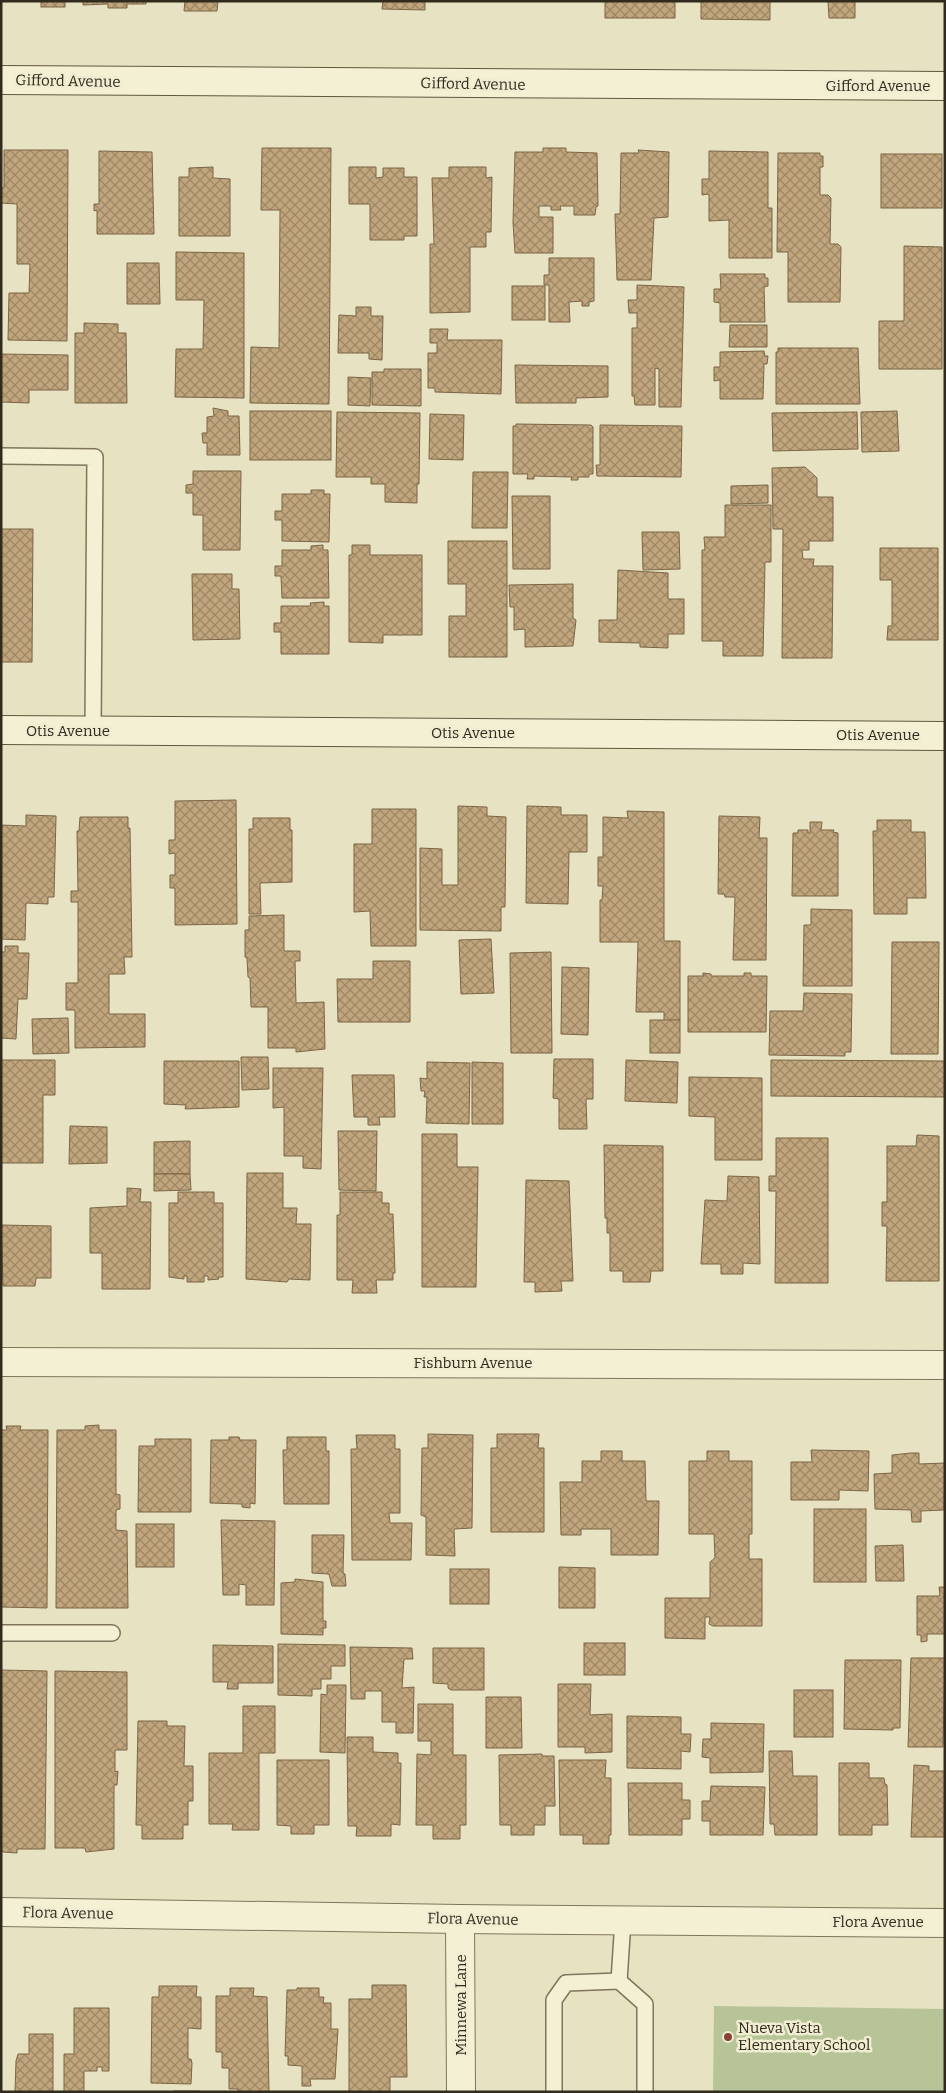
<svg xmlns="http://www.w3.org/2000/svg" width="946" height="2093" font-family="Bitter,serif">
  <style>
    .grass { fill: #b6c498 }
    .building { fill: url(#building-cross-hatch); stroke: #7b6545 }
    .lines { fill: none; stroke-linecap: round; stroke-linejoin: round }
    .lane-casing { stroke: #7f755c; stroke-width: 18 }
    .street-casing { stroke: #7f755c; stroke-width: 30 }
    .secondary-casing { stroke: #61573f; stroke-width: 30 }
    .lane { stroke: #f3f0d4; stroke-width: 15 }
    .street { stroke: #f3f0d4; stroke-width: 28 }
    .secondary { stroke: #f3f0d4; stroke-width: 28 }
    .poi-dot { fill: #864334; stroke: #f0edd1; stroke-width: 2 }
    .labels { text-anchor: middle; stroke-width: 5; stroke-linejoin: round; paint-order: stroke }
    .street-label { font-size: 15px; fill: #312b1e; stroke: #f0edd1 }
    .poi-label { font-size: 15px; fill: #312b1e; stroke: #f0edd1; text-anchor: start }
  </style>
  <defs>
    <pattern id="building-cross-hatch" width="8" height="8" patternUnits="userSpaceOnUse" patternTransform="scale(1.25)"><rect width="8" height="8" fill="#c1a67d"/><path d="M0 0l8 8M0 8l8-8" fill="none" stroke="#9d8766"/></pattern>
  </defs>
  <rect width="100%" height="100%" fill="#e7e3c2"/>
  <polygon class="grass" points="714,2006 945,2009 945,2092 713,2092"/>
  <g class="building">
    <rect x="41" y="1" width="24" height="6"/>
    <polygon points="83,1 146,1 146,4 127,4 127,8 108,8 108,4 83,5"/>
    <polygon points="185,1 218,1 217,11 184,11"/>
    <polygon points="383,1 425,1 425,10 382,9"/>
    <rect x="605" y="1" width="70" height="17"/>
    <polygon points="701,1 770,1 770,20 701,19"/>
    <polygon points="828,1 855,1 855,18 829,18"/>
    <polygon points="262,148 331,148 329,404 250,403 251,347 279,348 280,210 261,210"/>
    <polygon points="543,148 566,148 566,152 597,153 598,206 596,207 595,215 574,215 574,206 560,206 561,210 551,210 551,206 539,206 539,217 553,217 553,253 515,253 513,222 515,152 543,152"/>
    <polygon points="4,150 68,150 67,341 8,340 9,293 29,293 30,264 17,264 17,204 1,203 1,188 4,188"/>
    <polygon points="638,150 669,152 668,217 654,218 651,280 617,280 615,214 620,214 621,153 639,153"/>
    <polygon points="99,151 152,152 154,234 97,234 97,210 94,211 94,204 99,204"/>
    <polygon points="709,151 768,152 768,208 772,208 772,258 729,258 729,220 709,221 709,194 702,195 702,179 709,179"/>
    <polygon points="778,153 820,153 820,156 823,156 823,167 820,167 820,195 828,195 831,198 830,244 838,244 841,247 840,302 788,302 788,252 777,252"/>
    <rect x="881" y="154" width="61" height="54"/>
    <polygon points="213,167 213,178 230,179 230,236 179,236 179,177 189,177 189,168"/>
    <polygon points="349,167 376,167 376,178 383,177 383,168 404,168 404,177 417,177 417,236 404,236 404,240 370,240 370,204 349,204"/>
    <polygon points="449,167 486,167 486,178 492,177 491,232 486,232 486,247 470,247 470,312 430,313 430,244 434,244 432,178 449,178"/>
    <polygon points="904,246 942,247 942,369 879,369 879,321 904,321"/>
    <polygon points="176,252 244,253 244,398 175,397 176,349 203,349 204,300 176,300"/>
    <polygon points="549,258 594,258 594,301 589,302 589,306 582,306 582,301 569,302 570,322 549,322 549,285 544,285 544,275 549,275"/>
    <polygon points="127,263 159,263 160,304 127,304"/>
    <polygon points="720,274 765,274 765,278 768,278 768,286 764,287 765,322 720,322 720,303 714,302 714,289 721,289"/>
    <polygon points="637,285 684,287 681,407 659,407 659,369 655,368 655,405 635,405 634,396 632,396 632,328 637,328 637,313 629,313 628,300 637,300"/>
    <rect x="512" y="286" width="33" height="34"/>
    <polygon points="356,307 371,307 371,316 383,316 382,360 369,359 369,353 338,353 339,315 356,316"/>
    <polygon points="84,323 118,324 118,333 126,333 127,403 75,403 75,333 84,333"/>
    <polygon points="730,325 767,325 767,347 729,347"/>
    <polygon points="430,329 448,329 447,340 502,340 501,394 435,392 435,388 428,388 428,353 437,353 437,343 430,343"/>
    <polygon points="778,348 858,348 860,404 776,404 776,352 778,352"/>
    <polygon points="764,351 765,356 768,356 767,364 764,364 763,399 720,399 720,380 714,381 714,367 720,367 720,352"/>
    <polygon points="1,354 68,355 68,390 29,390 29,403 1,402"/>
    <polygon points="515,365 608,366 608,397 576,398 576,403 516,403"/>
    <polygon points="384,369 421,369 421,406 372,405 372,372 384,372"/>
    <polygon points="348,377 371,378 370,406 348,405"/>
    <polygon points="213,408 228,411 228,416 239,416 240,455 207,455 207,443 203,443 202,433 207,433 207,417 214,416"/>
    <rect x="250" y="411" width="81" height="49"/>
    <polygon points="897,411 899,451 862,452 861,412"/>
    <polygon points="337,412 420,413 419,484 417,484 417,503 385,502 385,484 371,484 371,477 336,477"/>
    <polygon points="857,412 858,449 773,451 772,413"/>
    <polygon points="430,414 464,415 463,460 429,459"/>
    <polygon points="516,424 591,425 593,427 593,474 589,474 589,477 578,477 578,480 571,480 572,477 534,476 534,479 527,479 528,474 513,474 513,426 516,426"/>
    <polygon points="600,425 682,426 681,477 597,476 596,465 600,465"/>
    <polygon points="805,467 817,478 817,497 833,497 833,541 809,541 809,550 802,550 803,559 814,559 813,566 833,566 832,658 782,658 783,529 773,529 772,468"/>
    <polygon points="193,471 241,471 240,550 203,550 203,515 193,515 193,493 186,493 186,485 193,484"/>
    <polygon points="473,472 508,472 507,528 472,528"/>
    <polygon points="768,485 768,503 731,504 731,486"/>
    <polygon points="311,490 324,490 324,494 330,494 329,542 282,541 282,520 275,520 275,511 282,511 282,494 311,494"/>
    <polygon points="512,496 550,496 550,569 513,569"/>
    <polygon points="725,505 771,505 771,562 765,562 763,656 723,656 723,641 702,641 702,550 705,550 704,537 725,537"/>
    <polygon points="1,529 33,529 32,662 1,662"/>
    <polygon points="642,532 679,532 680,569 643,570"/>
    <polygon points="448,541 507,541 507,657 449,657 449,616 466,616 466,584 448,584"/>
    <polygon points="323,545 323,550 328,550 329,598 282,598 281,576 275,576 275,566 282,566 282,550 311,550 311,546"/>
    <polygon points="352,545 370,545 370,555 422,555 422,635 383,635 383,643 349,642 349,555 352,555"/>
    <polygon points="880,548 938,548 938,640 887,640 888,626 892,626 892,580 880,580"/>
    <polygon points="618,570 668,573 668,599 684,599 684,634 668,634 668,648 640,647 640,643 599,642 599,620 617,620"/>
    <polygon points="192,574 232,574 232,589 239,589 240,639 193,640"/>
    <polygon points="573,584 573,618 576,620 573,646 525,647 525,629 514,630 514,607 510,607 509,585"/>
    <polygon points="324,602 324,606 329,606 329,654 281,654 281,632 274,632 274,623 281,623 281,606 311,606 310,603"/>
    <polygon points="236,800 237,924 175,925 175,888 170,888 170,875 175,875 175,853 169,854 169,840 175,840 175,801"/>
    <polygon points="458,806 487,807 487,816 506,817 505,907 501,907 501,931 420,930 420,848 442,849 442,885 458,885"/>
    <polygon points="527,806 561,807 561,815 587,815 587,852 569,852 568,904 526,903"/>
    <polygon points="372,809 416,809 416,946 371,946 370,911 354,912 354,844 372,844"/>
    <polygon points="627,811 664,812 664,941 680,941 680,1020 664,1021 664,1012 636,1012 638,942 600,942 600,900 602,900 603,886 598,886 598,857 603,857 603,817 628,818"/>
    <polygon points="26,815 56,816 54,897 48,897 48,904 26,903 25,940 1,939 1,825 26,826"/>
    <polygon points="719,816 760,817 759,838 767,838 766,960 733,960 735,897 725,897 724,894 718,894"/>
    <polygon points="80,817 128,817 128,828 130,828 132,957 124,957 125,974 109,974 109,1014 145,1014 145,1047 75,1048 75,1010 66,1010 66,983 78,983 78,902 71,902 71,891 78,891 77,831 79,831"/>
    <polygon points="253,818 290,818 290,830 292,830 292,882 260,883 261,914 249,914 249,829 253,829"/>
    <polygon points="877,820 911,820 911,832 925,832 926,898 907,898 907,914 874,914 873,831 877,831"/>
    <polygon points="810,822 822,822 821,830 834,830 833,832 838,833 838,896 792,896 793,833 798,833 798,830 808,830 808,833 810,833"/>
    <polygon points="811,909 852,910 852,986 803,986 804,925 811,925"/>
    <polygon points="284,915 284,951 300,951 300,961 295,961 296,1003 324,1002 325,1049 296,1052 296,1048 268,1048 268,1007 251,1007 250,978 248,977 247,958 245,957 245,930 249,930 249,916"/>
    <polygon points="491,939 494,993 461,994 459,940"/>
    <polygon points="892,942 939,942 938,1054 891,1054"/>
    <polygon points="5,946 18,946 18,953 29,953 27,999 18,999 16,1039 1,1038 1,947 2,952 5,952"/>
    <polygon points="551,952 552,1053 511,1053 510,953"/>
    <polygon points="373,961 410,961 410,1022 338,1022 337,979 373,979"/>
    <polygon points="562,967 589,968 588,1035 561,1034"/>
    <polygon points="703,973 711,974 711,976 744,976 744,973 751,973 751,976 767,976 766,1032 688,1032 688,976 703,976"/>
    <polygon points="804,993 852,994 851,1052 845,1052 845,1056 769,1055 770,1011 803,1011"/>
    <polygon points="68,1018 69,1053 33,1054 32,1019"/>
    <rect x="650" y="1020" width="30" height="33"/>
    <polygon points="241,1057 268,1057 269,1089 242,1090"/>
    <polygon points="554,1059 593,1059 593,1099 586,1099 587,1129 559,1129 559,1099 553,1098"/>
    <polygon points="1,1060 55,1060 55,1095 43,1095 43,1163 1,1163"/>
    <polygon points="626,1060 678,1062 677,1103 625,1101"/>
    <polygon points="771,1060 945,1061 945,1097 771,1096"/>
    <polygon points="164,1061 239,1061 239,1107 185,1109 186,1105 164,1104"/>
    <polygon points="427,1062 470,1063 469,1124 426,1123 427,1097 424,1097 425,1091 421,1091 420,1078 427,1079"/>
    <polygon points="472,1062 503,1063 503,1124 472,1124"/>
    <polygon points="273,1068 323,1068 321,1169 303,1168 303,1156 284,1156 284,1107 273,1108"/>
    <polygon points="352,1075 394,1075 395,1117 379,1117 380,1125 368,1125 368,1117 354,1117"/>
    <polygon points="689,1077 762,1078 762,1160 715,1160 715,1117 689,1116"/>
    <polygon points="70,1126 107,1127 107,1163 69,1164"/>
    <polygon points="338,1131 377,1131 376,1191 339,1190"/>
    <polygon points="422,1134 457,1134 457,1167 478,1167 476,1287 422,1287"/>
    <polygon points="917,1135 939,1136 939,1281 886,1281 887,1226 882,1226 882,1202 887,1202 887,1146 916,1146"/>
    <polygon points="776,1138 828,1138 828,1283 775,1283 776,1191 769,1191 769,1176 776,1176"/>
    <polygon points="190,1141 190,1174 154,1174 154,1142"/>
    <polygon points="604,1145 663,1146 663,1271 651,1271 650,1282 623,1282 623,1271 610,1271 610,1233 607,1233 607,1218 605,1218"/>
    <polygon points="247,1173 283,1173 283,1208 297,1208 296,1224 311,1224 310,1280 289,1279 287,1282 246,1279"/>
    <polygon points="154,1174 190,1174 191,1190 154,1191"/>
    <polygon points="728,1176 759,1177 760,1264 743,1263 743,1274 721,1274 721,1264 701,1264 705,1200 727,1201"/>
    <polygon points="526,1180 569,1181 573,1281 561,1281 562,1291 535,1292 535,1282 524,1282"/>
    <polygon points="127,1188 141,1189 140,1202 151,1202 150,1289 102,1289 102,1253 90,1253 90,1208 127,1206"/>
    <polygon points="178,1192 214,1192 214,1203 223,1203 223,1277 218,1277 219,1279 208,1280 208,1276 204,1276 204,1282 187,1282 187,1276 184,1276 184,1279 169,1277 169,1203 178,1203"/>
    <polygon points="340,1192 382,1192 382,1203 389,1203 389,1214 393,1214 395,1273 393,1273 393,1280 376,1280 377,1293 352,1293 353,1280 337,1280 337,1215 340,1215"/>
    <polygon points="1,1225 51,1226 51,1278 36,1278 35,1286 3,1286"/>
    <polygon points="99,1425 99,1430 116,1430 116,1494 120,1495 120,1509 116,1510 116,1530 127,1531 128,1608 56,1608 57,1430 85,1430 85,1426"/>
    <polygon points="6,1426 21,1426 20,1430 48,1430 47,1608 1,1607 1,1430 7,1430"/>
    <polygon points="428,1434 473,1435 472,1528 454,1529 455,1556 426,1555 426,1517 421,1515 422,1448 428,1448"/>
    <polygon points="497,1434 539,1434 538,1448 544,1448 544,1532 491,1532 491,1448 497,1448"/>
    <polygon points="356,1435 395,1435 395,1449 400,1449 400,1513 389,1513 390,1523 412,1523 411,1560 352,1560 351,1449 357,1449"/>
    <polygon points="229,1437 239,1437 240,1440 256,1440 255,1504 250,1503 250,1508 242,1507 242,1504 210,1503 211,1440 229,1440"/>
    <polygon points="287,1437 326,1437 326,1451 329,1451 329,1504 284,1504 283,1450 287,1450"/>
    <polygon points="155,1439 191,1439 191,1512 138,1512 139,1446 155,1446"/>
    <polygon points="811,1450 869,1451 868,1491 839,1490 839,1500 791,1500 791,1462 812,1462"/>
    <polygon points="601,1451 622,1451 622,1461 645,1461 646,1501 659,1501 658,1555 611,1555 611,1529 581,1529 581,1535 561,1535 560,1482 582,1482 582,1461 601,1461"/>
    <polygon points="707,1451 729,1451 729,1461 752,1461 752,1534 749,1534 749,1559 762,1559 762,1626 713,1626 709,1624 710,1617 705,1617 705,1639 665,1638 665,1598 710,1598 710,1562 715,1558 714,1534 689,1534 689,1461 707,1461"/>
    <polygon points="911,1453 919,1453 919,1464 945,1463 944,1510 921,1511 921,1522 912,1522 911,1510 875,1509 874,1474 892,1473 892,1455"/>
    <rect x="814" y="1509" width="52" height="73"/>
    <polygon points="221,1520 275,1521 274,1605 246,1605 246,1585 239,1584 239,1595 223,1595"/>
    <rect x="136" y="1524" width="38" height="43"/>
    <polygon points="312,1535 344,1535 343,1573 345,1574 346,1586 332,1586 329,1574 312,1573"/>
    <polygon points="903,1545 904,1581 876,1581 875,1546"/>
    <polygon points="559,1567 595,1568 595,1608 559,1608"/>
    <rect x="450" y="1569" width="39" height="35"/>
    <polygon points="295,1579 323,1582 323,1621 326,1621 326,1628 323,1628 323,1635 281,1634 281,1583 295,1582"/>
    <polygon points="939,1587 945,1587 945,1634 927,1634 927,1641 921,1642 921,1635 917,1635 917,1596 940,1596"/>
    <rect x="584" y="1643" width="41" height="32"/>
    <polygon points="278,1644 345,1645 345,1666 331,1666 331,1679 321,1679 321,1689 312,1689 312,1696 278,1695"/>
    <polygon points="213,1645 273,1646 273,1683 238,1683 238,1689 227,1689 228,1682 213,1682"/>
    <polygon points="350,1647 412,1648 413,1659 404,1659 402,1688 414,1687 413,1733 396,1733 396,1722 382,1722 382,1691 365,1691 365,1699 351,1699"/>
    <polygon points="433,1648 484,1648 484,1690 451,1690 448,1688 448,1684 433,1683"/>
    <polygon points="911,1658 945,1658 943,1747 908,1747"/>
    <polygon points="845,1660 901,1660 900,1728 893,1728 893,1730 844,1729"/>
    <polygon points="1,1670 47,1671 45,1849 17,1849 17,1853 3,1852 1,1849"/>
    <polygon points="55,1671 127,1672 127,1750 115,1750 115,1772 118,1771 117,1785 114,1785 114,1849 86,1852 85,1848 55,1848"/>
    <polygon points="558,1684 591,1684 590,1715 612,1714 612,1752 585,1753 585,1747 558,1747"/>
    <polygon points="327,1685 346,1685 345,1753 320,1752 321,1694 327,1695"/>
    <rect x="794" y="1690" width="39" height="47"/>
    <polygon points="486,1697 521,1697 522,1748 486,1748"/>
    <polygon points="418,1704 453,1704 453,1755 466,1755 466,1825 460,1825 460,1839 433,1839 433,1825 416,1825 417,1754 431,1755 431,1741 418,1741"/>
    <polygon points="243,1706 275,1706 275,1753 259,1753 259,1830 232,1830 233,1824 209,1824 209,1753 243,1753"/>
    <polygon points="627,1716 681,1717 681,1734 691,1734 690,1752 681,1751 681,1769 627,1768"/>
    <polygon points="138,1721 167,1721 167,1726 185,1726 184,1766 193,1766 193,1801 188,1801 188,1825 183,1825 183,1839 142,1839 142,1825 136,1825"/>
    <polygon points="711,1723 764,1724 763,1772 710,1773 710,1758 702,1757 703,1739 711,1739"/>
    <polygon points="347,1737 373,1737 373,1752 398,1753 398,1763 401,1763 400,1825 391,1824 391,1836 356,1836 357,1826 348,1826"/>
    <polygon points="769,1751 792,1751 793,1776 817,1776 817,1835 775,1835 774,1824 770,1824"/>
    <polygon points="542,1754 542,1756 554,1756 555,1806 545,1806 545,1825 534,1825 534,1835 511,1835 511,1825 500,1825 499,1755"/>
    <polygon points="277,1760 329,1760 329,1825 314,1825 314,1834 291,1834 291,1826 277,1825"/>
    <polygon points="559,1760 606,1760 605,1778 611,1778 611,1835 609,1835 609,1844 583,1844 583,1835 560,1835"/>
    <polygon points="839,1763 869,1763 869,1778 884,1778 885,1784 887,1785 888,1825 872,1825 872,1835 839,1835"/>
    <polygon points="914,1765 929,1766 929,1771 945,1771 945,1837 911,1837"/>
    <polygon points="628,1783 682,1783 682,1800 690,1800 690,1819 682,1819 682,1835 629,1835"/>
    <polygon points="711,1786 765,1787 763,1835 710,1835 710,1821 702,1821 702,1801 710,1801"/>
    <polygon points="372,1985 406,1985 407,2077 390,2077 390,2092 349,2092 349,1999 372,1999"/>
    <polygon points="159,1986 197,1986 196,1997 201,1997 201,2029 188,2028 188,2059 191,2059 192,2063 191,2084 151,2083 152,1997 159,1997"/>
    <polygon points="230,1988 254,1988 253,1996 267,1997 269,2092 238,2092 238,2089 229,2089 229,2068 222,2068 222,2052 216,2052 216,1996 230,1996"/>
    <polygon points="297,1988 319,1988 319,1997 324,1997 323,2003 331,2003 331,2029 338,2029 335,2079 310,2079 311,2086 302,2086 302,2066 288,2065 288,2056 285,2056 287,1990 297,1990"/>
    <polygon points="74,2008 109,2008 109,2071 102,2071 102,2067 97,2067 97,2071 84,2071 84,2092 64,2092 64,2054 74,2054"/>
    <polygon points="29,2034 53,2034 53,2092 15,2092 16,2061 18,2054 29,2054"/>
    <rect x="174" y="2091" width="25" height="1"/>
  </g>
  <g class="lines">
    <g class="lane-casing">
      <g id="lane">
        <polyline points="1,456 95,457 93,731"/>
        <polyline points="1,1633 112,1633"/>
        <polyline points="619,1981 623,1920"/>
        <polyline points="554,2092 554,2000 566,1983 619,1981 645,2004 645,2092"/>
      </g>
    </g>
    <g class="street-casing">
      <g id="street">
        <polyline points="1,1362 945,1365"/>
        <polyline points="1,1912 460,1919 945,1923"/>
        <polyline points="460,1919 461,2092"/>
      </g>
    </g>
    <g class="secondary-casing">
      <g id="secondary">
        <polyline points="1,80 945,86"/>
        <polyline points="1,730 945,736"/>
      </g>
    </g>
    <use href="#lane" class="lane"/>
    <use href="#street" class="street"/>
    <use href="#secondary" class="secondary"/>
  </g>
  <circle class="poi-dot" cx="728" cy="2037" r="5"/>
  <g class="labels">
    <g class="street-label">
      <text transform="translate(68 81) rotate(1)" y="5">Gifford Avenue</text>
      <text transform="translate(473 84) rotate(1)" y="5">Gifford Avenue</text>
      <text x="878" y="91">Gifford Avenue</text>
      <text x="68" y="736">Otis Avenue</text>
      <text x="473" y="738">Otis Avenue</text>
      <text x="878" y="740">Otis Avenue</text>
      <text x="473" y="1368">Fishburn Avenue</text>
      <text transform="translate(68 1913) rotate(1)" y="5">Flora Avenue</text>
      <text transform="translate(473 1919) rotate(1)" y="5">Flora Avenue</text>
      <text x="878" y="1927">Flora Avenue</text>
      <text transform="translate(461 2005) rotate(-90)" y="5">Minnewa Lane</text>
    </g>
    <g class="poi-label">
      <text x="738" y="2033">Nueva Vista<tspan x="738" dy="17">Elementary School</tspan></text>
    </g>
  </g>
  <rect width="946" height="2093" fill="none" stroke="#312b1e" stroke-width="5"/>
</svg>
